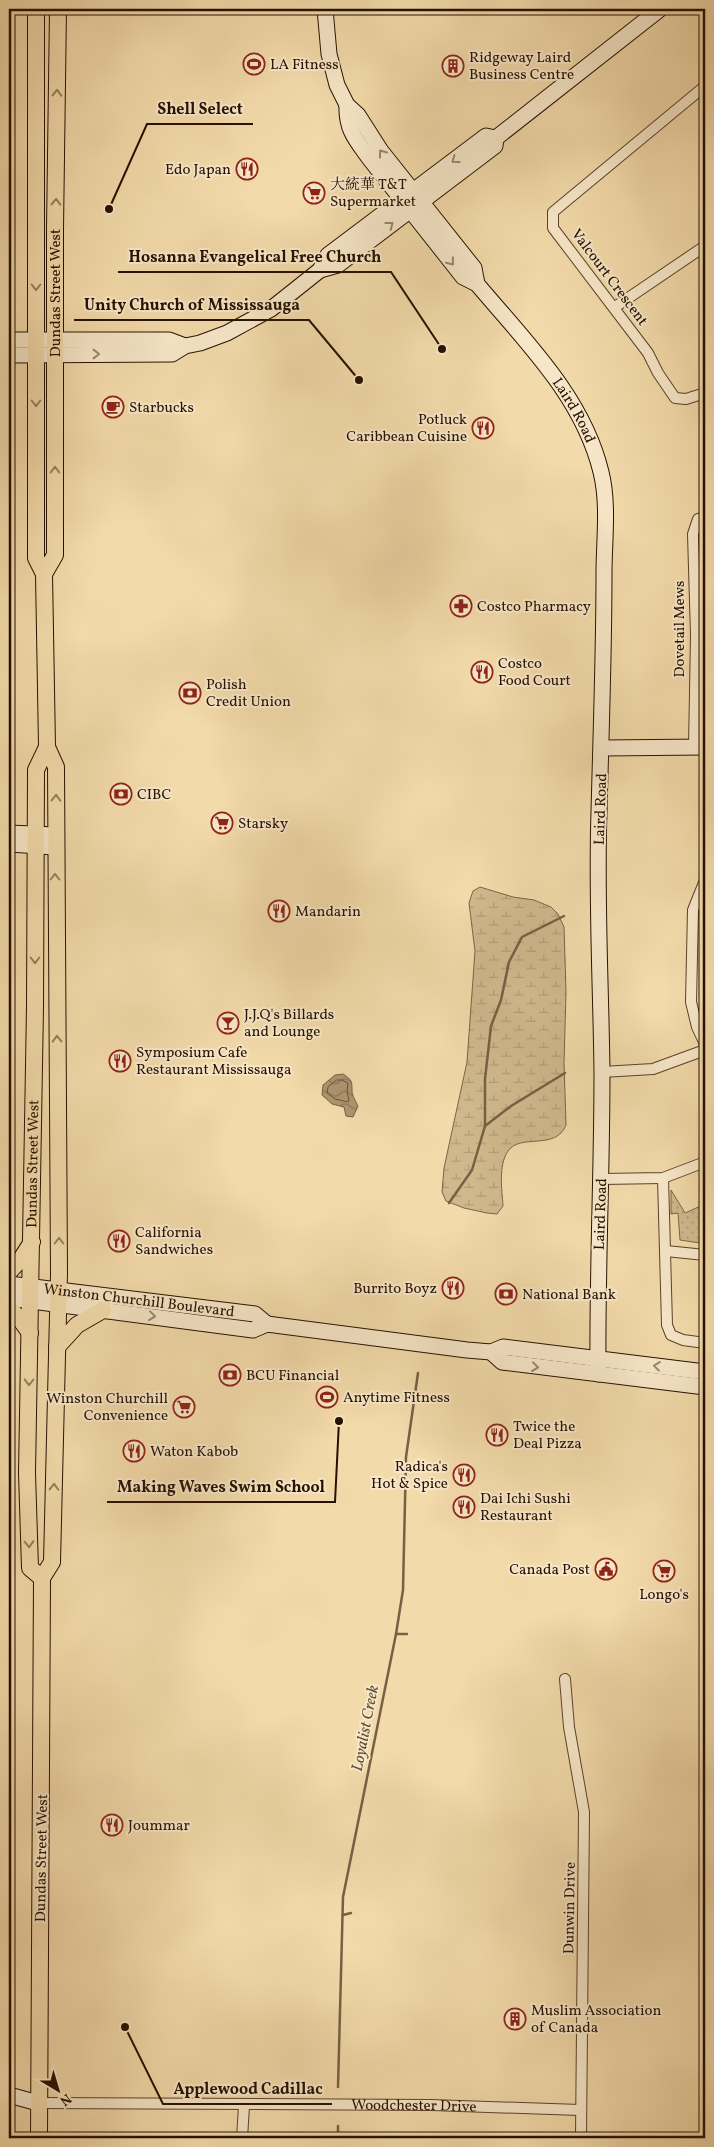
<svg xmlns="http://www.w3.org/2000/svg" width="714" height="2147" font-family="Vollkorn,'Noto Serif SC',serif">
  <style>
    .green { fill: url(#green-dots); stroke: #7b6446 }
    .wetland { fill: url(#wetland-marsh); stroke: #7b6446 }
    .water { fill: url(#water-waves); stroke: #776043 }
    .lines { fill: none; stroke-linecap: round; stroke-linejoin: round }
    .shore { stroke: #6a5238; stroke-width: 1 }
    .stream { stroke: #776043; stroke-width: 2.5 }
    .street-casing { stroke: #59422a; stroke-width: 12 }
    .secondary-casing { stroke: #261000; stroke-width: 17 }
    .primary-casing { stroke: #261000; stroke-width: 18 }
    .street { stroke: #f7e7c8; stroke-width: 10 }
    .secondary { stroke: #f7e7c8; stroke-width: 15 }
    .primary { stroke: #f3daaa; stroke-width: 16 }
    .oneway { stroke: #977f5e }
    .oneway2 { stroke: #99866e }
    .labels { text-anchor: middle; stroke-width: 4; stroke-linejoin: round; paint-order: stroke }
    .poi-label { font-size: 15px; fill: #261000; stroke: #f7e7c8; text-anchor: start }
    .street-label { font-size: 15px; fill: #261000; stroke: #f7e7c8 }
    .water-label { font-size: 16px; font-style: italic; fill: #634c32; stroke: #f7e7c8 }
    .leader { fill: none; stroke: #261000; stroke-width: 2 }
    .callout-dot { fill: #261000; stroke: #f7e7c8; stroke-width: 2 }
    .callout-label { font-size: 16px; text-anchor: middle; font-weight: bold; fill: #261000; stroke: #f7e7c8; stroke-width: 4; stroke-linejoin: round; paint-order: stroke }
  </style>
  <defs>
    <pattern id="green-dots" width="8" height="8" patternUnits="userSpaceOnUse" patternTransform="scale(1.25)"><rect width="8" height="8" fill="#d0b88d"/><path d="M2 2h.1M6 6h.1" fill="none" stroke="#b29d78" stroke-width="1.8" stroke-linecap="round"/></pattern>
    <pattern id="wetland-marsh" width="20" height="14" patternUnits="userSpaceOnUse" patternTransform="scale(1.25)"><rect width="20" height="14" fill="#d0b88d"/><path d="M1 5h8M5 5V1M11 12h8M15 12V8" fill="none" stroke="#b29d78"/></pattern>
    <pattern id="water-waves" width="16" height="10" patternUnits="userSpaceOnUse" patternTransform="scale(1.25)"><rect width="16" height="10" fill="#ad9570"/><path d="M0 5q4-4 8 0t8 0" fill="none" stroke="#8d785a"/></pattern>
  </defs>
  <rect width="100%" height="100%" fill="#f3daaa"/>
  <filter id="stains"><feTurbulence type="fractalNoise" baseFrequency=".004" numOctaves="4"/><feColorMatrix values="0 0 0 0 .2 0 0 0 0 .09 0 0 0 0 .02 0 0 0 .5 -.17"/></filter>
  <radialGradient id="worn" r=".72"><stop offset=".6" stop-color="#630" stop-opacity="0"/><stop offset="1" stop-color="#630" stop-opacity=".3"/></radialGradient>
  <polygon class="green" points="671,1190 685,1213 705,1204 705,1219 701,1219 700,1243 680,1240 678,1213 671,1214"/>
  <path class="wetland" d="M480 887 513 897 534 900 551 907 558 914 564 927 566 992 564 1063 566 1125C556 1151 520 1133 508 1151 498 1166 502 1189 503 1206L497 1214 487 1213 464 1208 446 1201 442 1192 444 1168 467 1062 475 951 469 903 473 891Z"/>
  <path class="water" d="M343 1074C352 1080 352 1081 352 1091 352 1095 356 1102 358 1106L353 1117 346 1116 344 1107 332 1104 322 1095 323 1085 335 1075Z"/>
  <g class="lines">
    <polygon class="shore" points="337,1080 342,1080 348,1083 347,1092 349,1100 348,1102 335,1099 327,1093 328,1087"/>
    <g class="stream">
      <polyline points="485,1126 511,1106 565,1073"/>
      <polyline points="449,1203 472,1170 485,1126 485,1079 491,1026 501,1000 509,962 522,937 564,916"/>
      <polyline points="396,1634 407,1634"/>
      <polyline points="343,1915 351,1913"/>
      <polyline points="338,2087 343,1897 396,1634 403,1590 406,1457 418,1373"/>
      <polyline points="338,2138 338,2126"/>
    </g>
    <g class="street-casing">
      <g id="street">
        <polyline points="705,86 553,212 553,228 648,353 658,373 675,398 686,399 705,393"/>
        <polyline points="615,307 705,246"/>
        <polyline points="694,747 696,635 693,534 698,519 705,517"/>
        <polyline points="705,880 693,910 691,1002 697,1027 705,1044"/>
        <polyline points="602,1072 653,1069 705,1050"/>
        <polyline points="663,1178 667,1325 671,1335 683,1340 705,1343"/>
        <polyline points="601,1179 663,1178 705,1162"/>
        <polyline points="666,1251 705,1255"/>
        <polyline points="565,1679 569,1727 584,1812 581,2138"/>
        <path id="s1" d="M38 2103 431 2105 580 2110"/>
        <polyline points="242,2138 244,2106"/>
      </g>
    </g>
    <g class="secondary-casing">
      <g id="secondary">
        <polyline points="325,9 329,54 337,85 347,105 358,115 381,151 474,268 477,284"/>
        <path id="s2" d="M347 105C346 129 355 139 369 158L463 277 477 284C525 341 583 397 601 472 609 504 604 540 604 574 604 653 601 733 599 812 596 899 601 986 602 1073 602 1174 597 1274 598 1374"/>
        <polyline points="320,270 328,255 486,136 496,138"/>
        <polyline points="9,340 169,340 185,346"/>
        <polyline points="9,355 172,354 185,346 200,343 227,333 271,309 320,270 338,265 495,146 496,138 660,9"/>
        <polyline points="602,748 705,747"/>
        <polyline points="9,833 55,835"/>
        <polyline points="9,844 55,847"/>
        <path id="s3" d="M9 1284 255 1314 267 1324"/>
        <polyline points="9,1298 253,1330 267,1324 467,1350 491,1352 503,1347 705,1372"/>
        <polyline points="491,1352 502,1362 705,1387"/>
        <polyline points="9,2095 38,2103"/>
      </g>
    </g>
    <g class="primary-casing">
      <g id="primary">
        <polyline points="36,9 36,558 44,574 47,747 56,767 59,1273 52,1562 42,1578 39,2138"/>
        <path id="s4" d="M44 574 55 555V229L58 9"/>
        <polyline points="9,1272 21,1259 32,1242"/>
        <polyline points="9,1308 20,1319 30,1333"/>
        <polyline points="57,1347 77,1325 103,1310"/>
        <path id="s5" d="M42 1578 30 1568 27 1473 35 1007 36 770 47 747"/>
      </g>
    </g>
    <use href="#street" class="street"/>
    <use href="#secondary" class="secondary"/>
    <use href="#primary" class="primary"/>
  </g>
  <defs><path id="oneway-chevron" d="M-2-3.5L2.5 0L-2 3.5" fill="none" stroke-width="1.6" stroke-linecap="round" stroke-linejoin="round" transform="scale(1.25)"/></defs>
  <g class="oneway">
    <use href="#oneway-chevron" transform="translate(57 93) rotate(-89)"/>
    <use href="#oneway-chevron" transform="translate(56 202) rotate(-89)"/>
    <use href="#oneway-chevron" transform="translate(36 287) rotate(90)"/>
    <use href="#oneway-chevron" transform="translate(36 403) rotate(90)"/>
    <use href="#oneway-chevron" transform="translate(55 470) rotate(-90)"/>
    <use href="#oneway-chevron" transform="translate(56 798) rotate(-89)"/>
    <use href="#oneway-chevron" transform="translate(55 877) rotate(-90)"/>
    <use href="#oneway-chevron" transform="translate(35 960) rotate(90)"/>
    <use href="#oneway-chevron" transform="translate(57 1039) rotate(-91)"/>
    <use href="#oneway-chevron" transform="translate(59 1241) rotate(-90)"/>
    <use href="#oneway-chevron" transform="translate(29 1382) rotate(91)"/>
    <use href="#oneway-chevron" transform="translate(54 1487) rotate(-89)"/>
    <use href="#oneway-chevron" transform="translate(29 1544) rotate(88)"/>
  </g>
  <g class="oneway2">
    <use href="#oneway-chevron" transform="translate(382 153) rotate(-126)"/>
    <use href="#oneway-chevron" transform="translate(455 160) rotate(144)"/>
    <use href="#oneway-chevron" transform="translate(390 225) rotate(-37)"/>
    <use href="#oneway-chevron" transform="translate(451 262) rotate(51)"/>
    <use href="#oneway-chevron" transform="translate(96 354)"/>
    <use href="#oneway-chevron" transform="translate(152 1316) rotate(7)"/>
    <use href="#oneway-chevron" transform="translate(657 1366) rotate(-173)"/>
    <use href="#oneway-chevron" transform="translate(535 1367) rotate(7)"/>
  </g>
  <defs>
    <g id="stadium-ring" transform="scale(1.125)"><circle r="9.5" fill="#f7e7c8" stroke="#8f2418" stroke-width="1.5"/><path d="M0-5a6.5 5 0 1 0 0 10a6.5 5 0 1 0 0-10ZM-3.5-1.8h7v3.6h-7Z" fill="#8f2418"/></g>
    <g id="building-ring" transform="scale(1.125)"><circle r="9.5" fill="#f7e7c8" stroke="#8f2418" stroke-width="1.5"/><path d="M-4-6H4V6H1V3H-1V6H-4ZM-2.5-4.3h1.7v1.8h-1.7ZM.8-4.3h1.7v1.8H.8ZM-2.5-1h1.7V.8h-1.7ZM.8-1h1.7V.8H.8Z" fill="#8f2418"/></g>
    <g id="restaurant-ring" transform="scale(1.125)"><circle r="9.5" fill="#f7e7c8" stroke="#8f2418" stroke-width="1.5"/><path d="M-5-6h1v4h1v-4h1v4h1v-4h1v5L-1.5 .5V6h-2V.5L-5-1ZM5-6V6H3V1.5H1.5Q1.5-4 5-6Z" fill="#8f2418"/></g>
    <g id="supermarket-ring" transform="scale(1.125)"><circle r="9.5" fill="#f7e7c8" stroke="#8f2418" stroke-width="1.5"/><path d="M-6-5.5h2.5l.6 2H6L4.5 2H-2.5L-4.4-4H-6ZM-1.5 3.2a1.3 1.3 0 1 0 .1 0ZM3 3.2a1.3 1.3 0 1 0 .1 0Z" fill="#8f2418"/></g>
    <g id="cafe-ring" transform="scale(1.125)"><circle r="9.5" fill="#f7e7c8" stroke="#8f2418" stroke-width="1.5"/><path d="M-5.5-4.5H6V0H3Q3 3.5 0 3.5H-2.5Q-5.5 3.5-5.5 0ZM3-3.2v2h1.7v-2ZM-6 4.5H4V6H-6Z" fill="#8f2418"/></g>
    <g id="pharmacy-ring" transform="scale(1.125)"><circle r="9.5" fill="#f7e7c8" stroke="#8f2418" stroke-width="1.5"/><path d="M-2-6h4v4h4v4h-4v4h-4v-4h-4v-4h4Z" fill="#8f2418"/></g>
    <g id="bank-ring" transform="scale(1.125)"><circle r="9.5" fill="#f7e7c8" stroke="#8f2418" stroke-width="1.5"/><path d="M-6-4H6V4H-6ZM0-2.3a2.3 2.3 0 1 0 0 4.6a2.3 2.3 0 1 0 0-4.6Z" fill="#8f2418"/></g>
    <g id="bar-ring" transform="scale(1.125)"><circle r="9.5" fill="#f7e7c8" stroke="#8f2418" stroke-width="1.5"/><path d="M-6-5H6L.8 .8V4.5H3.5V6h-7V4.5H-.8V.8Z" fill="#8f2418"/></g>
    <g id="civic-ring" transform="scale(1.125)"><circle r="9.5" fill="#f7e7c8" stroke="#8f2418" stroke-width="1.5"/><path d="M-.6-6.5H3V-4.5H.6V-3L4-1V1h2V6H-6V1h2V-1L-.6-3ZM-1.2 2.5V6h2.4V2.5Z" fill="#8f2418"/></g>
  </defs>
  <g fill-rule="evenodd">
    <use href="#stadium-ring" x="254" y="64"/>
    <use href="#building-ring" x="453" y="66"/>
    <use href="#restaurant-ring" x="247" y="169"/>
    <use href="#supermarket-ring" x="314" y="193"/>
    <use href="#cafe-ring" x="113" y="407"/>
    <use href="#restaurant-ring" x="483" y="428"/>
    <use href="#pharmacy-ring" x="461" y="606"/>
    <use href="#restaurant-ring" x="482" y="672"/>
    <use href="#bank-ring" x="190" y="693"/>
    <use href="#bank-ring" x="121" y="794"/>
    <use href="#supermarket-ring" x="222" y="823"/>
    <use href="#restaurant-ring" x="279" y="911"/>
    <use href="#bar-ring" x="228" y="1023"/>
    <use href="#restaurant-ring" x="120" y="1061"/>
    <use href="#restaurant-ring" x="119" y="1241"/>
    <use href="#restaurant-ring" x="453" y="1288"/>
    <use href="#bank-ring" x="506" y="1294"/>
    <use href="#bank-ring" x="230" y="1375"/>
    <use href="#stadium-ring" x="327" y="1397"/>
    <use href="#supermarket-ring" x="184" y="1407"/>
    <use href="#restaurant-ring" x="497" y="1435"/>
    <use href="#restaurant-ring" x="134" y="1451"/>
    <use href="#restaurant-ring" x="464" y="1475"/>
    <use href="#restaurant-ring" x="464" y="1507"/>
    <use href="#civic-ring" x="606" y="1569"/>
    <use href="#supermarket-ring" x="664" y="1571"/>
    <use href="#restaurant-ring" x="112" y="1825"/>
    <use href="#building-ring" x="515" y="2019"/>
  </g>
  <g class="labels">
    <g class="poi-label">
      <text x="469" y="62">Ridgeway Laird<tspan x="469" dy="17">Business Centre</tspan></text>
      <text x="270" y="69">LA Fitness</text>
      <text x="231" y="174" text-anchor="end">Edo Japan</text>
      <text x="330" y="189">大統華 T&amp;T<tspan x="330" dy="17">Supermarket</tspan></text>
      <text x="129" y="412">Starbucks</text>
      <text x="467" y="424" text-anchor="end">Potluck<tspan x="467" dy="17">Caribbean Cuisine</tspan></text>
      <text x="477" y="611">Costco Pharmacy</text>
      <text x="498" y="668">Costco<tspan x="498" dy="17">Food Court</tspan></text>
      <text x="206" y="689">Polish<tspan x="206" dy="17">Credit Union</tspan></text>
      <text x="137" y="799">CIBC</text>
      <text x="238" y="828">Starsky</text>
      <text x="295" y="916">Mandarin</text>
      <text x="244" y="1019">J.J.Q's Billards<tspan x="244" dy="17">and Lounge</tspan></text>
      <text x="136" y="1057">Symposium Cafe<tspan x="136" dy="17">Restaurant Mississauga</tspan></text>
      <text x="135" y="1237">California<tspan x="135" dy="17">Sandwiches</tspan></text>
      <text x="437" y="1293" text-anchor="end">Burrito Boyz</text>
      <text x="522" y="1299">National Bank</text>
      <text x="246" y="1380">BCU Financial</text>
      <text x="343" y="1402">Anytime Fitness</text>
      <text x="168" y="1403" text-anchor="end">Winston Churchill<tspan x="168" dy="17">Convenience</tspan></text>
      <text x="513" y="1431">Twice the<tspan x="513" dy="17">Deal Pizza</tspan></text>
      <text x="150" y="1456">Waton Kabob</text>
      <text x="448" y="1471" text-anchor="end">Radica's<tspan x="448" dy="17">Hot &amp; Spice</tspan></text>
      <text x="480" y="1503">Dai Ichi Sushi<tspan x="480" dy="17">Restaurant</tspan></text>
      <text x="590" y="1574" text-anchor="end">Canada Post</text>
      <text x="664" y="1599" text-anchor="middle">Longo's</text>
      <text x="128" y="1830">Joummar</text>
      <text x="531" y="2015">Muslim Association<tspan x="531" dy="17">of Canada</tspan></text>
    </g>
    <g class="street-label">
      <text transform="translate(610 277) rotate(53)" y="5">Valcourt Crescent</text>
      <text dy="5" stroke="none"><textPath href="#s4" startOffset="284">Dundas Street West</textPath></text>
      <text dy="5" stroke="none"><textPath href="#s2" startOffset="386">Laird Road</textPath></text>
      <text transform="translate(679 629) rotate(-90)" y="5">Dovetail Mews</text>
      <text transform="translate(600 809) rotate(-88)" y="5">Laird Road</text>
      <text dy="5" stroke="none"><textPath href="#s5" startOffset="420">Dundas Street West</textPath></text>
      <text transform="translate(600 1214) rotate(-88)" y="5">Laird Road</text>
      <text dy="5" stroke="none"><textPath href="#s3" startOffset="131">Winston Churchill Boulevard</textPath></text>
      <text transform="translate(41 1858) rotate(-89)" y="5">Dundas Street West</text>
      <text transform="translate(569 1908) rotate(-89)" y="5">Dunwin Drive</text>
      <text dy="5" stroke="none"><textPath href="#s1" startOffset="376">Woodchester Drive</textPath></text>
    </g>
    <g class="water-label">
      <text transform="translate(364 1728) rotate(-79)" y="6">Loyalist Creek</text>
    </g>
  </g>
  <path class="leader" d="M109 209L147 124H253M442 349L391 272H118M359 380L309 320H74M339 1421L335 1502H107M125 2027L163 2104H332"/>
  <g class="callout-dot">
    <circle cx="109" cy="209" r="5"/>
    <circle cx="442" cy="349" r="5"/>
    <circle cx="359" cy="380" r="5"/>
    <circle cx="339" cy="1421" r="5"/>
    <circle cx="125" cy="2027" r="5"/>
  </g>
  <g class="callout-label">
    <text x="200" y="114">Shell Select</text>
    <text x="255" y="262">Hosanna Evangelical Free Church</text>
    <text x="192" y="310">Unity Church of Mississauga</text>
    <text x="221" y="1492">Making Waves Swim School</text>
    <text x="248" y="2094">Applewood Cadillac</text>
  </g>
  <rect width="714" height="2147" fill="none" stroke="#f3daaa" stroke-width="30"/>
  <rect x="10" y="10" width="694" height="2127" fill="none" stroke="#261000" stroke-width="2.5"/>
  <rect x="15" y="15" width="684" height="2117" fill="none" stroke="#261000"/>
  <g transform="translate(58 2090) rotate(142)" stroke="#f7e7c8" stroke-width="4" paint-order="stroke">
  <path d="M0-4L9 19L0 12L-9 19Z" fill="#261000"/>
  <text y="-8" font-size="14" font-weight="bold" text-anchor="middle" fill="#261000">N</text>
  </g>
  <rect width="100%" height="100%" filter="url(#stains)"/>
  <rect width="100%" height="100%" fill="url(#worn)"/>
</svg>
